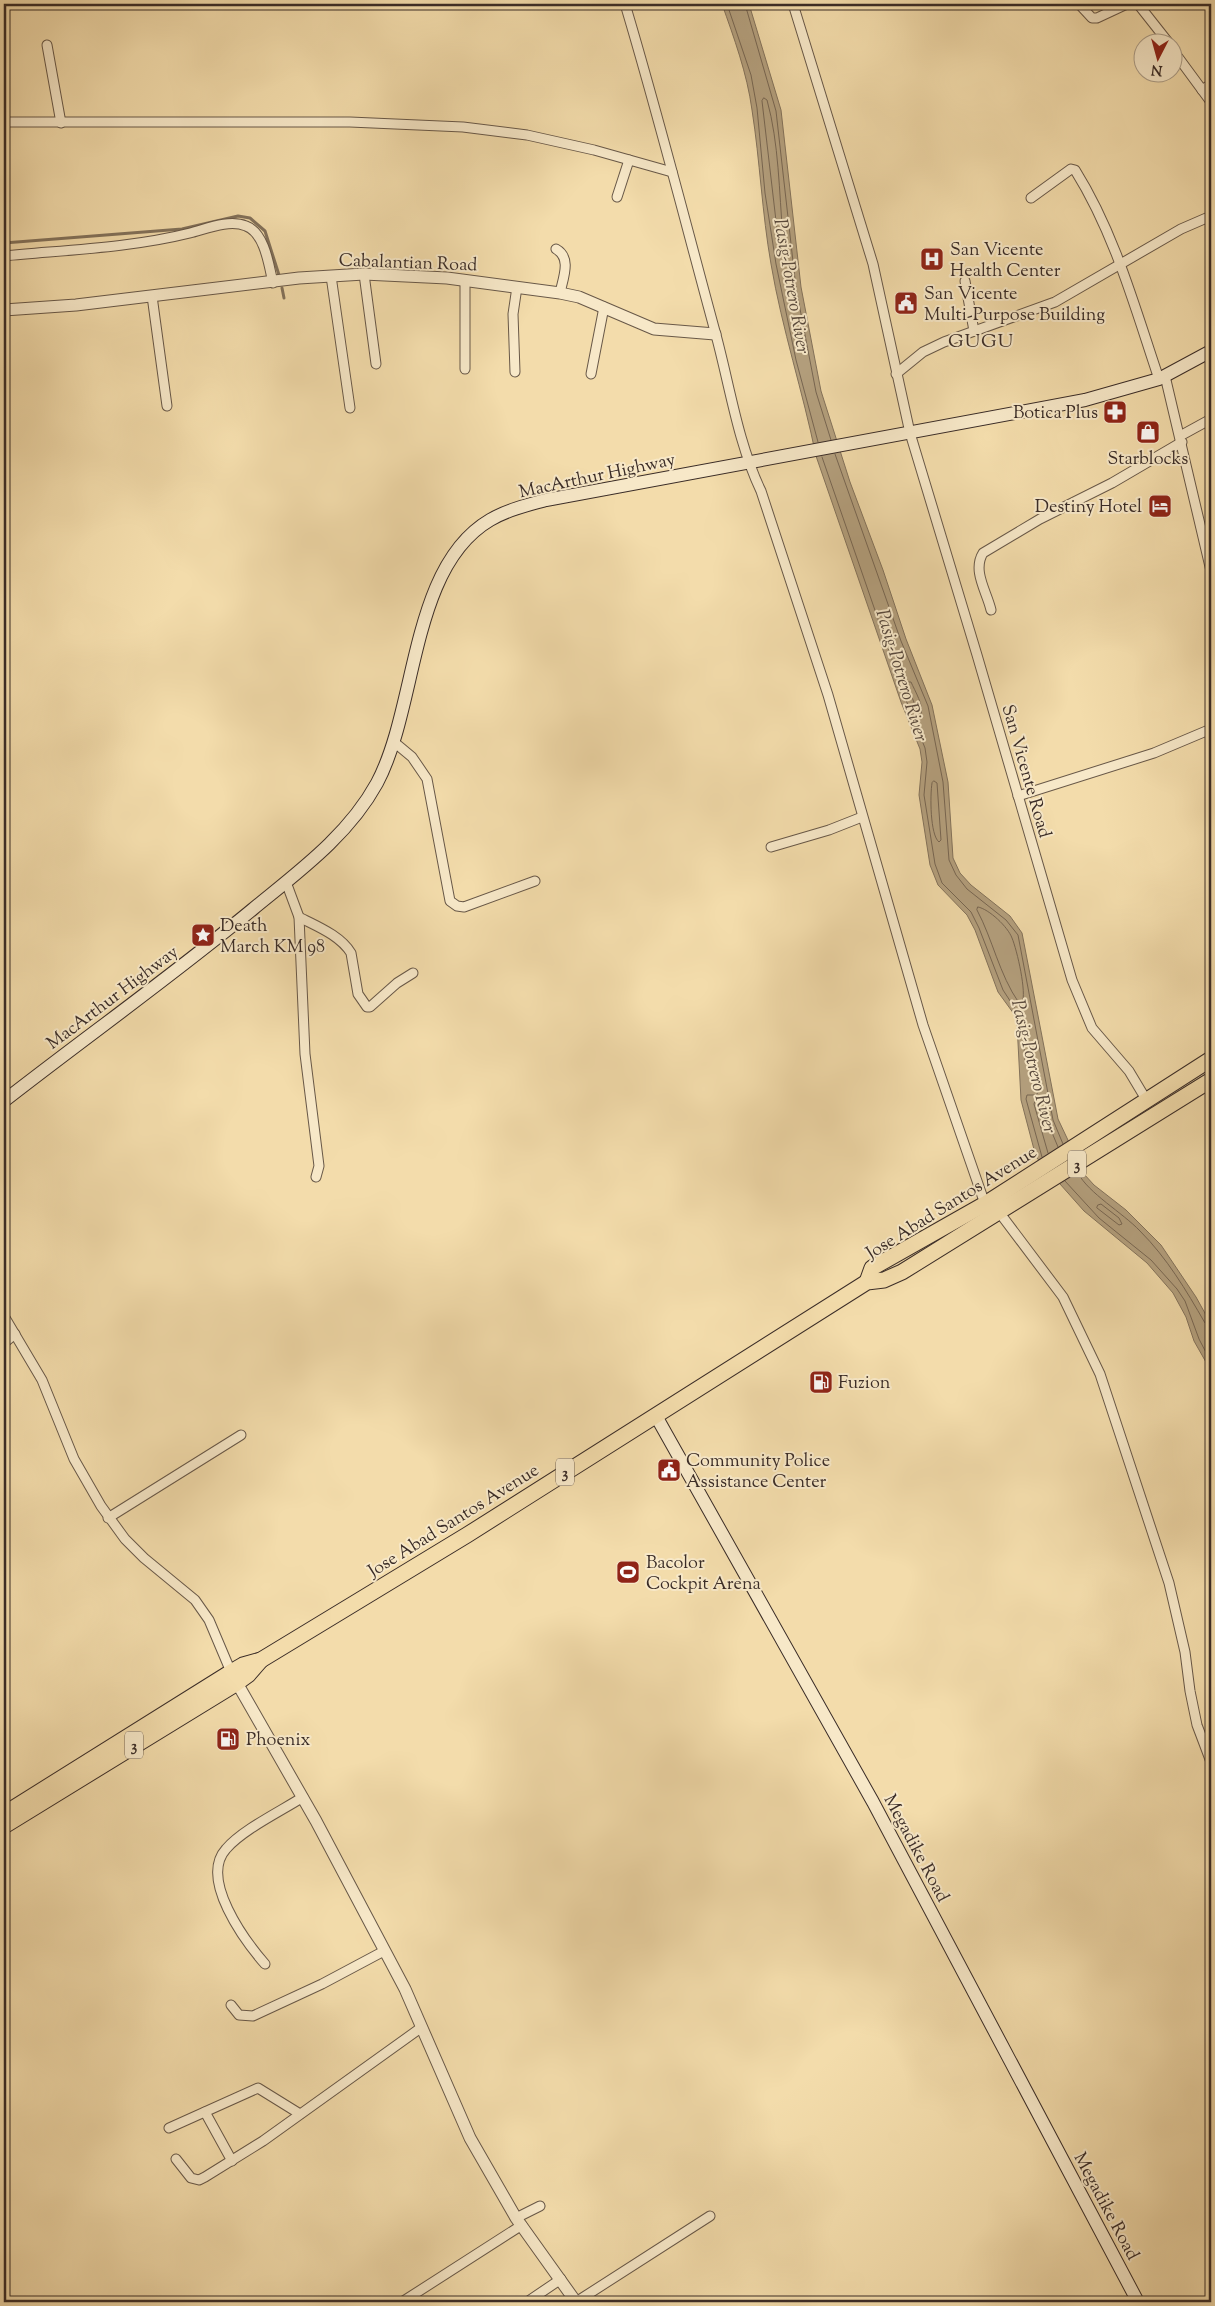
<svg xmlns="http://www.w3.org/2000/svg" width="1215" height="2306" font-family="'Sorts Mill Goudy',serif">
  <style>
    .water { fill: #b4a07e; stroke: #83725b }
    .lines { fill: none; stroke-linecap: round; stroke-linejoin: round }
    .shore { stroke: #776652; stroke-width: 1 }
    .stream { stroke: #83725b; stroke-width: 3 }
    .minor-casing { stroke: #685848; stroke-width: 11 }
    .tertiary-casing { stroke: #685848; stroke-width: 13 }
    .secondary-casing { stroke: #3a2c27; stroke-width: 14 }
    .trunk-casing { stroke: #3a2c27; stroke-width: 17 }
    .minor { stroke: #f7e8c8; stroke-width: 9 }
    .tertiary { stroke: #f7e8c8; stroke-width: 11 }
    .secondary { stroke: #f7e8c8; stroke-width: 12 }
    .trunk { stroke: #f3dcab; stroke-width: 15 }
    .labels { text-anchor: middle; stroke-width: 4; stroke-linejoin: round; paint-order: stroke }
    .shield { fill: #f7e8c8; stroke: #736457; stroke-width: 1 }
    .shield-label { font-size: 16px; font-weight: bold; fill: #3a2c27 }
    .poi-label { font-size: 18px; fill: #3a2c27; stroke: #f7e8c8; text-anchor: start }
    .street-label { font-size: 18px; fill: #3a2c27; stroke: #f7e8c8 }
    .water-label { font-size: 19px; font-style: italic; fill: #58493d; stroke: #f7e8c8 }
    .neighbourhood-label { font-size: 19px; letter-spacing: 1px; fill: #3a2c27; stroke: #f7e8c8 }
  </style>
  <rect width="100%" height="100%" fill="#f3dcab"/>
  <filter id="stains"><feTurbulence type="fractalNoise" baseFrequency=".004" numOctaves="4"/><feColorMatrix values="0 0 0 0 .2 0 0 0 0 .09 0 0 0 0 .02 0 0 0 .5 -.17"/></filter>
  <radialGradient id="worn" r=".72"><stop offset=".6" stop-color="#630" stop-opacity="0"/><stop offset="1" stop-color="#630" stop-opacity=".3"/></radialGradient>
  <path class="water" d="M722 4H749L781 110 801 287 821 391 850 482 883 570 906 639 932 705 948 782 953 858 960 873 971 885 1010 916 1022 933 1058 1119 1084 1174 1094 1185 1126 1210 1161 1245 1196 1297 1211 1324V1371L1194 1341 1186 1317 1173 1293 1147 1263 1084 1211 1036 1157 1021 1100 1017 1024 1014 1014 998 992 975 930 967 915 938 885 930 865 919 795 922 762 920 749 901 702 816 456C803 392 782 329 771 264 762 213 760 161 752 110 747 73 734 38 722 4Z"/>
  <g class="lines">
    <g class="shore">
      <polyline points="727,4 751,75 757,108 765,193 776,264 796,360 818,442"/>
      <polyline points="745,4 776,111 796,288 816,392 831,440"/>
      <path d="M764 98 767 100C779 143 779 192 783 237L781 240 778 238 762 101Z"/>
      <polyline points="835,454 901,641 928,706 943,782 949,860 956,875 967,889 1006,920 1018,935 1053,1120 1063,1144"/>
      <polyline points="822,457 906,700 925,748 927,762 924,795 935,864 942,883 971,912 979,928 1003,990 1018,1013 1022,1023 1025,1060 1033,1061 1037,1066 1040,1090 1036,1095 1027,1095 1026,1099 1042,1157"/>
      <path d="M908 682H911C915 691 924 706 921 714L918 713 907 684Z"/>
      <path d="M934 781 937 783 941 840 939 842C930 835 930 795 932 783Z"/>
      <path d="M978 907C989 909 1008 927 1012 938 1017 950 1027 993 1022 1003H1019C999 974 993 940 977 910Z"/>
      <polyline points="1048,1153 1034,1104 1035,1101 1044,1101 1048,1123 1058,1147"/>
      <path d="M1078 1173C1088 1193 1123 1213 1140 1231 1167 1258 1186 1290 1205 1323L1211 1326"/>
      <polyline points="1065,1181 1099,1218 1151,1260 1177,1289 1185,1301 1199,1339 1211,1362"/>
      <polygon points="1098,1205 1101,1204 1119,1218 1122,1224 1119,1225 1097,1208"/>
    </g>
    <g class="stream">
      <polyline points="4,243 182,229 238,216 250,218 265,231 279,275"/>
      <polyline points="282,288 284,298"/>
    </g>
    <g class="minor-casing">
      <g id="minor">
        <path d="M625 4C658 114 686 225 716 335 730 387 738 443 761 491L828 695 923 1025 985 1204"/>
        <polyline points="793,4 873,264 910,433 977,655 1072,980 1092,1028 1129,1071 1147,1101"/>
        <polyline points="1079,4 1092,18 1097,18 1127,4"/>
        <polyline points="1138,4 1168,42"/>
        <polyline points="47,45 61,123"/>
        <polyline points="1172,49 1211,102"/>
        <polyline points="1202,90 1211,84"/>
        <polyline points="4,122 350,122 463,127 527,135 594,150 672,172"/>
        <polyline points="617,197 629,160"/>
        <path d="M1031 198 1071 169 1075 170C1115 234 1135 308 1159 379"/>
        <path d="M556 249C572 258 563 278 560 293"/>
        <path d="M4 256C65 250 130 248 190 233 206 229 229 219 246 226 265 233 269 266 273 283"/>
        <polyline points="364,274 376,364"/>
        <polyline points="331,276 350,408"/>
        <polyline points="965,281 974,331"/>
        <polyline points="152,296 167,406"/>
        <polyline points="465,369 465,280"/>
        <polyline points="515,372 513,314 517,287"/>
        <polyline points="591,374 604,307"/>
        <polyline points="896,374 923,352 944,342 1055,302 1181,229 1211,216"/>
        <polyline points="1165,376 1211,571"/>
        <polyline points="1180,436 1211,419"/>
        <path d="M991 610C987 592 972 571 983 553L1040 519 1112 483 1182 442"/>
        <polyline points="394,742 412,757 427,779 450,901 457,906 464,907 535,881"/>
        <polyline points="1018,796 1154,753 1211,729"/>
        <polyline points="771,847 829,830 862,817"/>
        <polyline points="286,882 299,917 305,1054 319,1166 316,1177"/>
        <path d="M299 917C316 926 340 935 351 953L358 994 367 1007H370L397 983 413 973"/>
        <polyline points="999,1212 1063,1297 1100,1374 1169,1583 1185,1652 1190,1691 1197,1725 1211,1762"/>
        <polyline points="4,1316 42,1380 74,1459 101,1506 125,1539 144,1558 195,1600 209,1620 231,1672"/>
        <polyline points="4,1343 15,1334"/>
        <polyline points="108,1518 241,1435"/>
        <path d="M265 1964C245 1941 199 1879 226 1849 242 1830 281 1811 303 1797"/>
        <polyline points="231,2005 239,2015 253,2016 322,1984 384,1951"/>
        <polyline points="205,2112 232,2161"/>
        <polyline points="169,2128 258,2088 300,2114"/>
        <polyline points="176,2159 191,2178 199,2180 205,2177 263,2141 422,2027"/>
        <polyline points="516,2218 540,2206"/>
        <polyline points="402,2302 522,2225"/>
        <polyline points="527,2302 561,2279"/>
        <polyline points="576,2302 710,2216"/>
      </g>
    </g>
    <g class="tertiary-casing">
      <g id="tertiary">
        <polyline points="4,310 76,305 299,278 364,274 447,278 560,293 579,297 654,329 715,334"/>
        <polyline points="233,1676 316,1821 405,1989 470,2138 516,2218 576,2302"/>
      </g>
    </g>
    <g class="secondary-casing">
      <g id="secondary">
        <path d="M4 1101C86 1037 172 976 253 909 298 872 348 836 377 783 418 706 410 567 490 520 507 510 527 505 546 500L1085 400 1159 379 1211 351"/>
        <polyline points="656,1416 873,1802 1138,2302"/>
      </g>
    </g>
    <g class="trunk-casing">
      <g id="trunk">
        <polyline points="867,1282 872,1268 985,1204 1211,1059"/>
        <polyline points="4,1814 231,1672 243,1665 261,1660 467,1535 867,1282 884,1280 902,1272 1211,1080"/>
        <polyline points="4,1826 237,1683 248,1675 261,1660"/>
      </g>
    </g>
    <use href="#minor" class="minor"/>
    <use href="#tertiary" class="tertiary"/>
    <use href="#secondary" class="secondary"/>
    <use href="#trunk" class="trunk"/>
  </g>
  <defs>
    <g id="hospital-square" transform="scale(1.25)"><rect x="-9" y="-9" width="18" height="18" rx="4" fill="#8f2418" stroke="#f7e8c8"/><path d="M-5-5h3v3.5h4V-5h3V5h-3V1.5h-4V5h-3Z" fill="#fff"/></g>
    <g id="civic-square" transform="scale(1.25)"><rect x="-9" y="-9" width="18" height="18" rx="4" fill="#8f2418" stroke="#f7e8c8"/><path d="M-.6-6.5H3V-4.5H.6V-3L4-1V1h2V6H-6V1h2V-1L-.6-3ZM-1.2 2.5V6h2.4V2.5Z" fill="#fff"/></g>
    <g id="pharmacy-square" transform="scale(1.25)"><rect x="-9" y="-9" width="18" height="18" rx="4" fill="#8f2418" stroke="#f7e8c8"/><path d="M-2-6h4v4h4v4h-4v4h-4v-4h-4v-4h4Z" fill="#fff"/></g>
    <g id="shop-square" transform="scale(1.25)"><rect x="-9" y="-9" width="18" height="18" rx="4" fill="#8f2418" stroke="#f7e8c8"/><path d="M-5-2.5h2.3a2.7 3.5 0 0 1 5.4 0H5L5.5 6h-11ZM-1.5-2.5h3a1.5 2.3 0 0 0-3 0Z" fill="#fff"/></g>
    <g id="hotel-square" transform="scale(1.25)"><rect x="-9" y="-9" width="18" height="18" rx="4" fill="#8f2418" stroke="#f7e8c8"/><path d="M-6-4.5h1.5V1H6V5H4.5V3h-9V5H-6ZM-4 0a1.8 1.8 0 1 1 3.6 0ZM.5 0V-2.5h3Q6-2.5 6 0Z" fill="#fff"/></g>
    <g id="sight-square" transform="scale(1.25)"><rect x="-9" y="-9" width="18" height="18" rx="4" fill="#8f2418" stroke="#f7e8c8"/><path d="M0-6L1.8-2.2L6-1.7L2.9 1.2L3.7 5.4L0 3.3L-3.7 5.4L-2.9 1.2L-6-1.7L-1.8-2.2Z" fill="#fff"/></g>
    <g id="fuel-square" transform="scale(1.25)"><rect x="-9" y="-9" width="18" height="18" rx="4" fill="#8f2418" stroke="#f7e8c8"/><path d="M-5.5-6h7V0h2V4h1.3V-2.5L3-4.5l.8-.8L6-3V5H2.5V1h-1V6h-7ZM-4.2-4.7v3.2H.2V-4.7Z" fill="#fff"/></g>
    <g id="stadium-square" transform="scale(1.25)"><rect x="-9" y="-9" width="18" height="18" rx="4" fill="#8f2418" stroke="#f7e8c8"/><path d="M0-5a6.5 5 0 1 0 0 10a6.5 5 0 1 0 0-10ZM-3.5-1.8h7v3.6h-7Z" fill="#fff"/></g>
  </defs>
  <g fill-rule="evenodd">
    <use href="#hospital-square" x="932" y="259"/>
    <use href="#civic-square" x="906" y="303"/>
    <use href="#pharmacy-square" x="1115" y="412"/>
    <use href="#shop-square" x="1148" y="432"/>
    <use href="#hotel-square" x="1160" y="506"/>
    <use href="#sight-square" x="203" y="935"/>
    <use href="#fuel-square" x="821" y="1382"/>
    <use href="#civic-square" x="669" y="1470"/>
    <use href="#stadium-square" x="628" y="1572"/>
    <use href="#fuel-square" x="228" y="1739"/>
  </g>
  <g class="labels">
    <g class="shield">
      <rect x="1068" y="1150.5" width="18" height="27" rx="4"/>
      <rect x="556" y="1458.5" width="18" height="27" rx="4"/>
      <rect x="125" y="1731.5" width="18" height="27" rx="4"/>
    </g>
    <g class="shield-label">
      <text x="1077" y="1170">3</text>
      <text x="565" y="1478">3</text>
      <text x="134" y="1751">3</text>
    </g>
    <g class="poi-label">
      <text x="950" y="255">San Vicente<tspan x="950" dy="21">Health Center</tspan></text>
      <text x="924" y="299">San Vicente<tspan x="924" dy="21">Multi-Purpose Building</tspan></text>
      <text x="1098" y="418" text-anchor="end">Botica Plus</text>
      <text x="1148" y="464" text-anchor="middle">Starblocks</text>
      <text x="1142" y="512" text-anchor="end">Destiny Hotel</text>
      <text x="220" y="931">Death<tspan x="220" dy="21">March KM 98</tspan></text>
      <text x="838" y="1388">Fuzion</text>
      <text x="686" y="1466">Community Police<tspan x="686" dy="21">Assistance Center</tspan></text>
      <text x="646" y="1568">Bacolor<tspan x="646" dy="21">Cockpit Arena</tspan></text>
      <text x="246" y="1745">Phoenix</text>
    </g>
    <g class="street-label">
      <text transform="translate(408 262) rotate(2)" y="6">Cabalantian Road</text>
      <text transform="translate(597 475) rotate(-12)" y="6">MacArthur Highway</text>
      <text transform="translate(1027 771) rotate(74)" y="6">San Vicente Road</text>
      <text transform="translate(112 997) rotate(-37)" y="6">MacArthur Highway</text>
      <text transform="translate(951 1202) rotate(-32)" y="6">Jose Abad Santos Avenue</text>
      <text transform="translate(453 1520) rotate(-32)" y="6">Jose Abad Santos Avenue</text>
      <text transform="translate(917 1848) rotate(62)" y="6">Megadike Road</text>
      <text transform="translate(1107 2206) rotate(62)" y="6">Megadike Road</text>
    </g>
    <g class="water-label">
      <text transform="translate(793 286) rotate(80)" y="7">Pasig-Potrero River</text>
      <text transform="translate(903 675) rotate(73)" y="7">Pasig-Potrero River</text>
      <text transform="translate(1035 1066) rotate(76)" y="7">Pasig-Potrero River</text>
    </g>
    <g class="neighbourhood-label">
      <text x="981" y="347">GUGU</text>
    </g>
  </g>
  <rect width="1215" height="2306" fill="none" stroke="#f3dcab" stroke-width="20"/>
  <rect x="5" y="5" width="1205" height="2296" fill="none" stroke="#3a2c27" stroke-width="2.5"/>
  <rect x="10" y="10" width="1195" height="2286" fill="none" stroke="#3a2c27"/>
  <g transform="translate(1158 58) rotate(186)"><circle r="24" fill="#f7e8c8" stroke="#ab9d88"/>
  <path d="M0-4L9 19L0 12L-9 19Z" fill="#8f2418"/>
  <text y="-8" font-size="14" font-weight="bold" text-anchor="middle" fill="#3a2c27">N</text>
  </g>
  <rect width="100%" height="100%" filter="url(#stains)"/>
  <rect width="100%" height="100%" fill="url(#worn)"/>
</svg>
